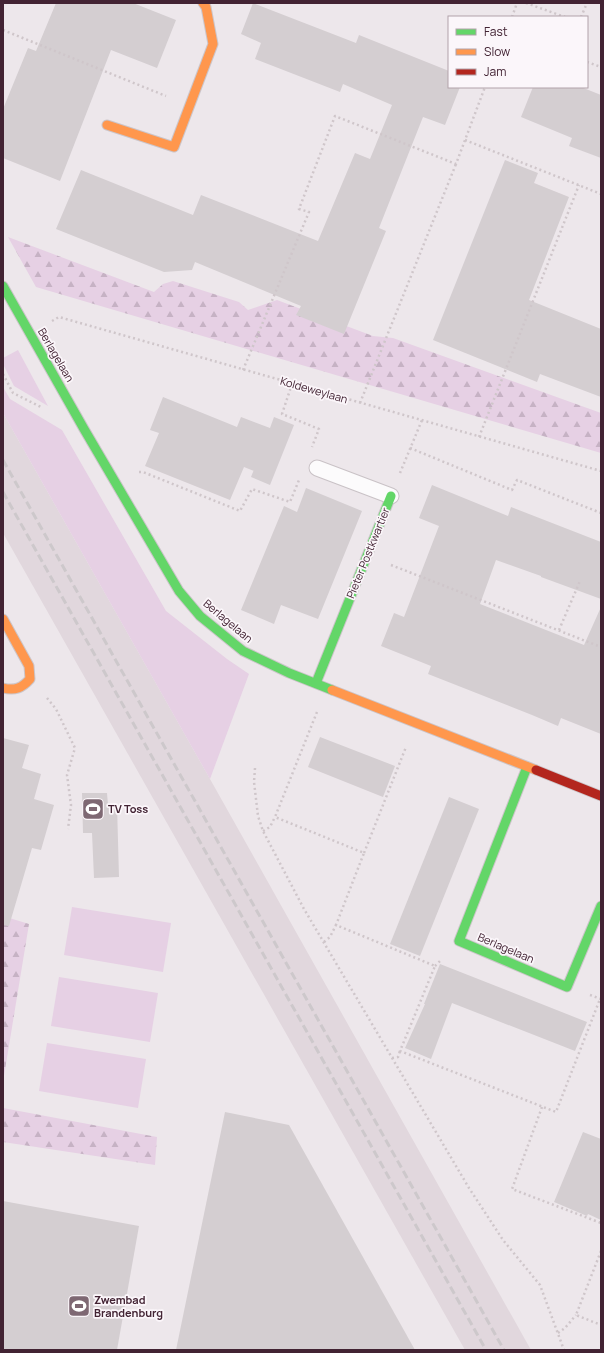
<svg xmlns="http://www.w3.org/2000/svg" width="604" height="1353" font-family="Manrope,sans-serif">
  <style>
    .built { fill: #e1d7dd }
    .green { fill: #e6d0e4 }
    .forest { fill: url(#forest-firs) }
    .building { fill: #d4ced1 }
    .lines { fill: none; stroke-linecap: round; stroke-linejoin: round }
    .lane-casing { stroke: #c9c2c6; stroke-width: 17 }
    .fast-casing { stroke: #ccc5c9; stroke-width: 11 }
    .slow-casing { stroke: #ccc5c9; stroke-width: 11 }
    .jam-casing { stroke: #ccc5c9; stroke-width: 11 }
    .path { stroke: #cfc6ca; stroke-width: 2.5; stroke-dasharray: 2 3; stroke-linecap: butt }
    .lane { stroke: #fcfbfc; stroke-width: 15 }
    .fast { stroke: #63d668; stroke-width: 9 }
    .slow { stroke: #ff974d; stroke-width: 9 }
    .jam { stroke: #b3261e; stroke-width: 9 }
    .rail { stroke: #cdc8cb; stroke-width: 3; stroke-dasharray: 8 4; stroke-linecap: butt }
    .labels { text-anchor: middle; stroke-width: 3.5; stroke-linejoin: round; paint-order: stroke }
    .street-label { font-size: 11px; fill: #422333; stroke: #fbf6fa }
    .poi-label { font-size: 11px; font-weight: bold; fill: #422333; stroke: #fbf6fa; text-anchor: start }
  </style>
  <defs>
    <pattern id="forest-firs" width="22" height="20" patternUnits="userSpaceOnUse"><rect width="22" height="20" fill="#e6d0e4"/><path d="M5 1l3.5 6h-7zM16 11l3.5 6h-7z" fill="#c6b2c4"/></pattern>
  </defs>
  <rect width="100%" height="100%" fill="#ede7eb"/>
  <polygon class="built" points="3,413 210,779 531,1350 465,1350 3,533"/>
  <g class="green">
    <polygon points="18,350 48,406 14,386 3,364 3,358"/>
    <polygon points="3,387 10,399 62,430 166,611 227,659 249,674 210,779 3,413"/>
    <polygon points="72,907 171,923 163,972 64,955"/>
    <polygon points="59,977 158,993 150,1042 51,1026"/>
    <polygon points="47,1043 146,1059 138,1108 39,1091"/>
  </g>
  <g class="forest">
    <polygon points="8,237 154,292 163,284 173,281 239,302 248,310 277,300 373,336 393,338 601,413 601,453 36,287"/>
    <polygon points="3,916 29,924 3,1082"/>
    <polygon points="3,1108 157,1137 155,1165 3,1142"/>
  </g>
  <g class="building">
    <polygon points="56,3 133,3 176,20 157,68 111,50 60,181 3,158 3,109 28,48 36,51"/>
    <polygon points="253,3 356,43 359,35 449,71 449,87 460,87 445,125 423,117 379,228 386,231 344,334 296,315 301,306 195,262 192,270 164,272 56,229 81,170 193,215 201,195 318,241 355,153 370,159 392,105 343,84 340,92 255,59 261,43 241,34"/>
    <polygon points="533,87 581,87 601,95 601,158 569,146 572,138 521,117"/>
    <polygon points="505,160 538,173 534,183 569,197 529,300 601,329 601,397 540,374 537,382 433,340"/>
    <polygon points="163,397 237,427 241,417 270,428 274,417 294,425 270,485 251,477 267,437 254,471 244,467 230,500 145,466 159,433 150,430"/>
    <polygon points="432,485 508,516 511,507 601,542 601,599 541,577 541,576 496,560 480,604 584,645 601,607 601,734 561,718 558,726 532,715 428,674 431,666 381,646 394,613 404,617 439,526 419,518"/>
    <polygon points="306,488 362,511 318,619 281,605 274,624 241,610 284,506 297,512"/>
    <polygon points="320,737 395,766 383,797 308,767"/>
    <polygon points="3,738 29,745 22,768 41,774 34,799 54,805 41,850 32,848 9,926 3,925"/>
    <polygon points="82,793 107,793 108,805 117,805 119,877 94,878 92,833 83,833"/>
    <polygon points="449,797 479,809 420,956 390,944"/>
    <polygon points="440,964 587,1022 575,1051 452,1003 431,1059 405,1048 425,1004 424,1004"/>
    <polygon points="225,1112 289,1125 415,1350 176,1350"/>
    <polygon points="583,1132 601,1139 601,1220 588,1214 587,1216 554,1202"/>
    <polygon points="3,1201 139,1226 117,1350 3,1350"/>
  </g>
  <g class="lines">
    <g class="lane-casing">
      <polyline id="lane" points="317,468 391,496"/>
    </g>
    <g class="fast-casing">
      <g id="fast">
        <polyline points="3,286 84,429 179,591 200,616 243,651 289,673 332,690"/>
        <polyline points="316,683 391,496"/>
        <polyline points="527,767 459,941 567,987 601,906"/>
      </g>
    </g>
    <g class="slow-casing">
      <g id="slow">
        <polyline points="107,125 174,147 213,44 206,7 203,3"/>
        <path d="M3 619 29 666 30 679C22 688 15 691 3 688"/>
        <polyline points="332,690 536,770"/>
      </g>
    </g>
    <g class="jam-casing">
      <polyline id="jam" points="536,770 601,796"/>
    </g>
    <g class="path">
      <polyline points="526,3 565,17"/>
      <polyline points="512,17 517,3"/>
      <polyline points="581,17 587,3"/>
      <polyline points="3,30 166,96"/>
      <polyline points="587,62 601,67"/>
      <polyline points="465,140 601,194"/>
      <polyline points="52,321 59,317 601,471"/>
      <polyline points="243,370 309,212 299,209 335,116 456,164 485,87"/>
      <polyline points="3,374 13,393 41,407"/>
      <polyline points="292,384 282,414 319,429 312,447"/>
      <polyline points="360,403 456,164"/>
      <polyline points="479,437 579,185"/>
      <polyline points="410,448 512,490 517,480 601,513"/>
      <polyline points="139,472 143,472 240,511 252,489 290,502 299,480"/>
      <polyline points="400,473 422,420"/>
      <polyline points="391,565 601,647"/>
      <polyline points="559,630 580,581"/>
      <polyline points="47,698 56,709 75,748 67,775 71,805 68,829"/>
      <polyline points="317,712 275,817 364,853 336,925 435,966 400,1051 556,1112 600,999"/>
      <polyline points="255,768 254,782 258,816 263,831 304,909 469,1188 503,1240 540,1285 564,1350"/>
      <polyline points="263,831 270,827 275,817"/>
      <polyline points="364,853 406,747"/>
      <polyline points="324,942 330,937 336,925"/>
      <polyline points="435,966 442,959"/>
      <polyline points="590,995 601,999"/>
      <polyline points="392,1058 398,1057 400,1051"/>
      <polyline points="542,1107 512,1189 601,1223"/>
      <polyline points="601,1251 576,1315 601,1325"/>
      <polyline points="558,1333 565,1328 576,1315"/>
    </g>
    <use href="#lane" class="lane"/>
    <use href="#fast" class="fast"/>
    <use href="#slow" class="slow"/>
    <use href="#jam" class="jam"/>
    <g class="rail">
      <polyline points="3,460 504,1350"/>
      <polyline points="3,492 486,1350"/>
    </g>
  </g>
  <defs>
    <g id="stadium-square" transform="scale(1.15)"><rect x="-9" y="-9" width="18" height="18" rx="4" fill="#7e6873" stroke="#fbf6fa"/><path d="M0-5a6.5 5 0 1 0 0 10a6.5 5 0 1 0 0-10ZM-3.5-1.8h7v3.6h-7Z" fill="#fff"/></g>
  </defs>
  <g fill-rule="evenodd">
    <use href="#stadium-square" x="93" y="809"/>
    <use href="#stadium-square" x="79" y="1306"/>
  </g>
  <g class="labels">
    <g class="street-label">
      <text transform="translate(56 355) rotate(60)" y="4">Berlagelaan</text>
      <text transform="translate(314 390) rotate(16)" y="4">Koldeweylaan</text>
      <text transform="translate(368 553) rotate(-68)" y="4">Pieter Postkwartier</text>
      <text transform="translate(228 621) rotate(40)" y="4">Berlagelaan</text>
      <text transform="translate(506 948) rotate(23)" y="4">Berlagelaan</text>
    </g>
    <g class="poi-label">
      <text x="108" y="813">TV Toss</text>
      <text x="94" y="1304">Zwembad<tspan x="94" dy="13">Brandenburg</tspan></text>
    </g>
  </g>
  <rect width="604" height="1353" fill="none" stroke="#422333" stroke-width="8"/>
  <rect x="448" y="16" width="140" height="72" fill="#fbf6fa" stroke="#b1a2aa"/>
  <rect x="456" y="29" width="20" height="6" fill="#63d668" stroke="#b1a2aa"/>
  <text x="484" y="36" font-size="12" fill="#422333">Fast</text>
  <rect x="456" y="49" width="20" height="6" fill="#ff974d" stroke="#b1a2aa"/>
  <text x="484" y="56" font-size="12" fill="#422333">Slow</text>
  <rect x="456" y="69" width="20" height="6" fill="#b3261e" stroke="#b1a2aa"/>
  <text x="484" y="76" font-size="12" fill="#422333">Jam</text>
</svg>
